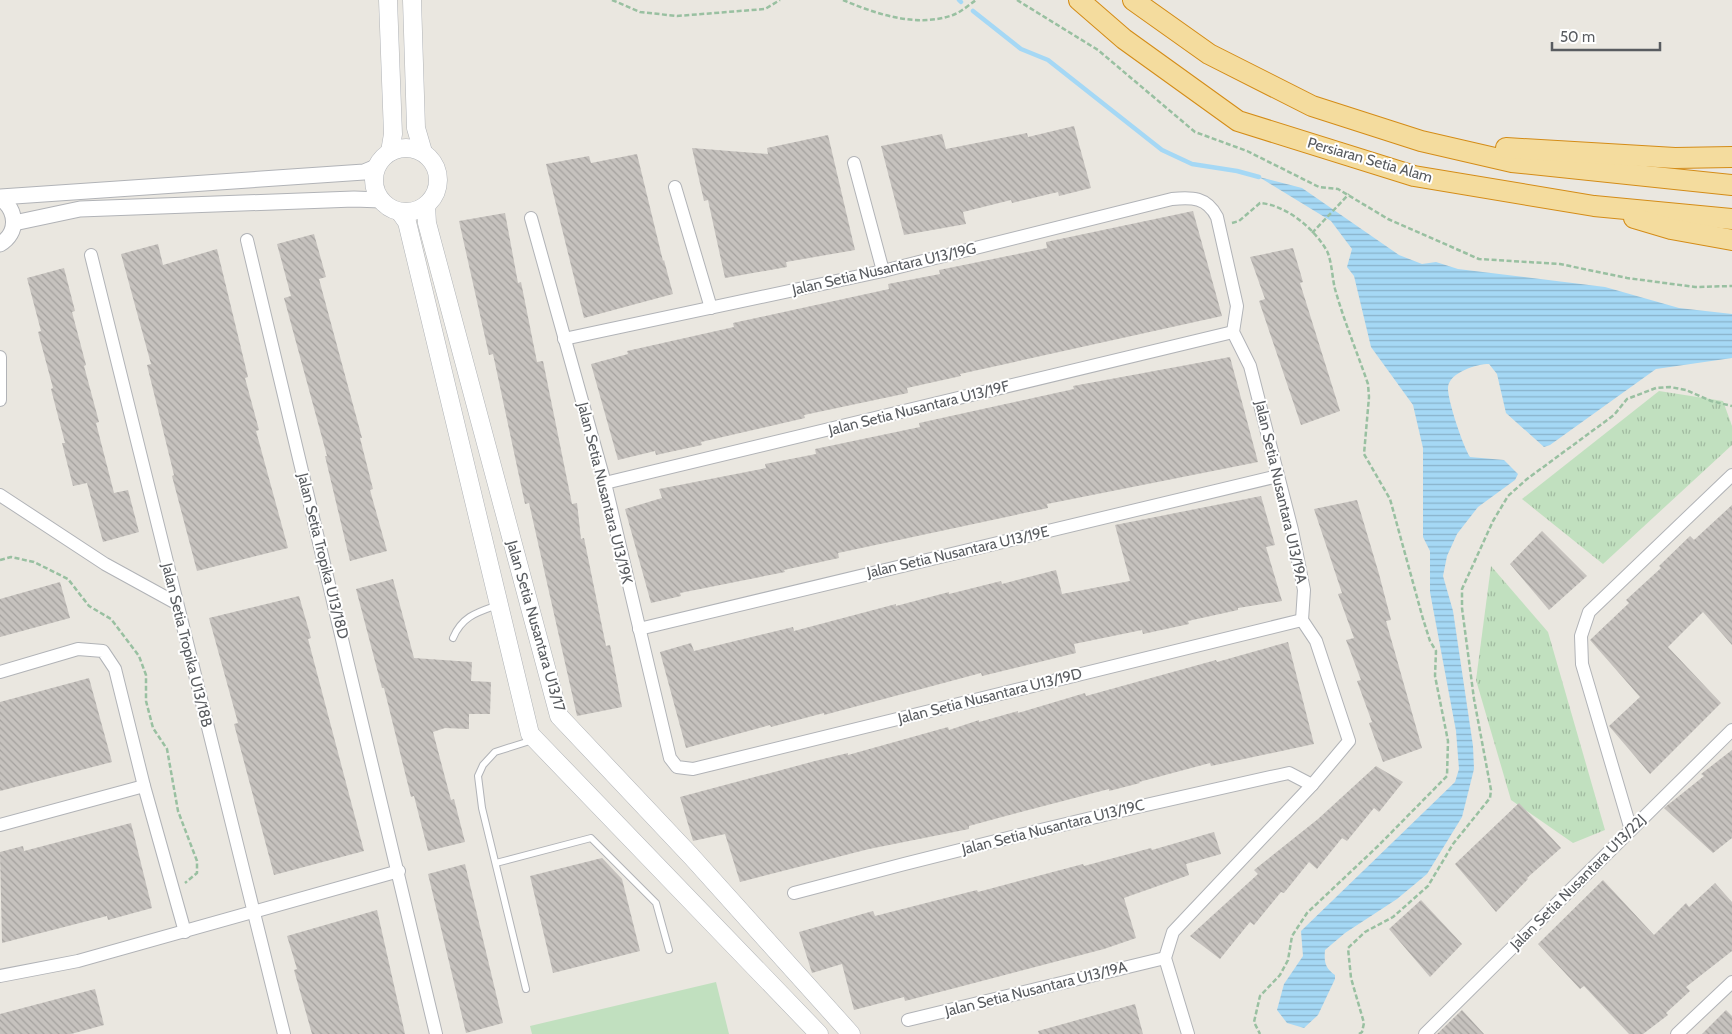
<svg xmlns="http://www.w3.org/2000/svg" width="1732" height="1034" font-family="Cabin,sans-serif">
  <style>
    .grass { fill: url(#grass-tufts) }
    .garden { fill: #c1e0bf }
    .water { fill: url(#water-rules) }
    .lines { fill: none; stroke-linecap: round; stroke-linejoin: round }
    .stream { stroke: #a5d8f5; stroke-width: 4.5 }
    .building { fill: url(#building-back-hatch) }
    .service-casing { stroke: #b1b3b7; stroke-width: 8 }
    .minor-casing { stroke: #b1b3b7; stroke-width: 14 }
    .tertiary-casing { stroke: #b1b3b7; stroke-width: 17 }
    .secondary-casing { stroke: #b0b3b7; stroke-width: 19 }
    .trunk-casing { stroke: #d48c17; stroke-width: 22 }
    .path { stroke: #99c0a1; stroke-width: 2.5; stroke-dasharray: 5 2.5; stroke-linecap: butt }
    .service { stroke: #fff; stroke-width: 6 }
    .minor { stroke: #fff; stroke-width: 12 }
    .tertiary { stroke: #fff; stroke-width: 15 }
    .secondary { stroke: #fff; stroke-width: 18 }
    .trunk { stroke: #f4dc9e; stroke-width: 20 }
    .labels { text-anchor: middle; stroke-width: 4; stroke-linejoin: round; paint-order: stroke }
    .street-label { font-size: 15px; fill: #595c60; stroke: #fff }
  </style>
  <defs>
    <pattern id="grass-tufts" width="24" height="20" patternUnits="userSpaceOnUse" patternTransform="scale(1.25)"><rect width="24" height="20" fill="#c1e0bf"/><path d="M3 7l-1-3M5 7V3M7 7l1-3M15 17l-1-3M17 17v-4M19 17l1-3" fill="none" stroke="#a0b99f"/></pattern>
    <pattern id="water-rules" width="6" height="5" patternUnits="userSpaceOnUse" patternTransform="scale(1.25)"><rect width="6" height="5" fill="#a5d8f5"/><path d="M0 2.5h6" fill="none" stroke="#89b2ca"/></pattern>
    <pattern id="building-back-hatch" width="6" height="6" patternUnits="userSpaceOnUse" patternTransform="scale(1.25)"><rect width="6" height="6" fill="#c6c2be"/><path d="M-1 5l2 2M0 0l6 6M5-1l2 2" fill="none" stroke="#a4a19e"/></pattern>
  </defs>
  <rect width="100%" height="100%" fill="#eae7e0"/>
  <g class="grass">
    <polygon points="1659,391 1723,401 1732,426 1732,445 1603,564 1522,499"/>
    <polygon points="1491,566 1548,632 1605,830 1573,843 1511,800 1476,680"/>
  </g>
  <polygon class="garden" points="716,982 729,1034 532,1034 530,1026"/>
  <path class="water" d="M1259 177 1302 188 1399 255 1422 264 1436 262 1458 269 1605 287 1679 308 1732 314V358L1656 369 1550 445 1544 447 1506 413 1497 374 1489 364C1477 364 1450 372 1448 387 1447 399 1463 446 1470 457L1504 460 1518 474 1515 480 1478 507 1457 534 1447 556 1443 576 1453 611 1473 746 1474 769 1462 817 1427 874 1397 899 1345 933 1325 950C1324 962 1325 968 1335 975V979L1318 1015 1304 1028 1287 1023 1277 1010 1284 984 1303 956 1301 931 1455 782 1459 769 1456 731 1430 592V551L1423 537V448L1413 405 1371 347 1354 276 1347 267 1352 249 1331 221Z"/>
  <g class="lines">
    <g class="stream">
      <polyline points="959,0 961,2"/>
      <polyline points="973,11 1021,49 1048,60 1162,150 1192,164 1237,171 1259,177"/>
    </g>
  </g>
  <g class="building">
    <polygon points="1074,126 1091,188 1059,196 1058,192 1012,203 1011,200 963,212 966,224 904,235 881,146 942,134 946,149 1027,133 1028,137"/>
    <polygon points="828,135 855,250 786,262 787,267 725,278 708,200 704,201 692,148 768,154 767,148"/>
    <polygon points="637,154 663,261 664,260 673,294 584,318 546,164 589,156 591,163"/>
    <polygon points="1193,211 1222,316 960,374 961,376 907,388 908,393 804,415 805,418 701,442 702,445 656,455 655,451 618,460 591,364 628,354 627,351 734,327 733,323 889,289 888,284 940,274 939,270 1047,248 1046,242"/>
    <polygon points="505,213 518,283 521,282 537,362 543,361 572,504 577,503 581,539 584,538 606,646 610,645 622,707 577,716 529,503 525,504 493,354 489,355 459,221"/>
    <polygon points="314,234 326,277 319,279 362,438 360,438 373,489 370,490 387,551 350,561 325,456 327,456 284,298 291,296 277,244"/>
    <polygon points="158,244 163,265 217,249 248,377 245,378 259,430 256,431 288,548 197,571 172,476 174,475 147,365 151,364 121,254"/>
    <polygon points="1293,248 1303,282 1300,283 1340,411 1301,425 1259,301 1265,299 1250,257"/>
    <polygon points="64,268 75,311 72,312 86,365 84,366 99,422 96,423 114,493 128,490 139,532 103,542 87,483 73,486 62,443 65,443 51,389 53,388 38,332 41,331 27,278"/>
    <polygon points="1230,357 1258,462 1047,504 1048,508 838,553 839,558 784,570 785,572 680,593 681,596 651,603 625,509 662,498 659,489 766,468 765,464 816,454 815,449 920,427 919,423 1074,389 1073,386"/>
    <polygon points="1261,496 1275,545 1266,547 1282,601 1238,608 1238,610 1188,621 1189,624 1143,634 1142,630 1074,644 1076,653 982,676 981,673 824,715 824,713 771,727 770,725 686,748 660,652 691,643 694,651 793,627 794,631 896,604 896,606 949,592 949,594 1001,581 1002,584 1056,570 1062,594 1130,581 1115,525"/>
    <polygon points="1357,500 1379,574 1391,620 1386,621 1422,748 1383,762 1369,723 1372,722 1357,681 1361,680 1346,640 1354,638 1338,594 1342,593 1314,509"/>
    <polygon points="1732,505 1732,645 1703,612 1668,647 1721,703 1650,774 1609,726 1640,697 1590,640 1629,603 1626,600 1661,568 1659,566 1690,536 1694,540"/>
    <polygon points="1542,531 1587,576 1549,610 1510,564"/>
    <polygon points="393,579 414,658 472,662 471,681 491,682 490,714 469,714 469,729 445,728 433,732 451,800 454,799 465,842 428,851 414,796 411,797 384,688 382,688 356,589"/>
    <polygon points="60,582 70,618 0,637 0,599"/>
    <polygon points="299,596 311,638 308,639 364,851 274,875 234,724 238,723 209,618"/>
    <polygon points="1288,642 1314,744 1211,766 1210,763 1139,782 1140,783 1109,791 1109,789 1002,817 969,826 969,829 869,849 740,882 725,834 693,841 680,797 815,761 848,753 848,755 948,727 949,730 979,720 979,722 1018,711 1018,713 1085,693 1086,696 1216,660 1217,662"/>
    <polygon points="89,678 112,762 0,791 0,702"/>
    <polygon points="1732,750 1732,838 1713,853 1664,808 1704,776 1701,774"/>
    <polygon points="1376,766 1403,782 1379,812 1374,808 1347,841 1342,838 1317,869 1309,862 1284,893 1281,892 1254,925 1250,922 1220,959 1190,936 1258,874 1254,870 1318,819"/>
    <polygon points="1519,803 1561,848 1527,878 1528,879 1496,912 1455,864"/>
    <polygon points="131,823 152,908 108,920 107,916 2,943 0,852 23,846 24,851"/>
    <polygon points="1214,832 1221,854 1186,864 1189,875 1124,898 1136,938 1104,949 959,987 905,1001 904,997 854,1010 842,964 812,973 799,932 873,911 875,916 977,890 978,892 1083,864 1084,866 1151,848 1152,850"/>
    <polygon points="602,858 622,879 640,951 553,973 530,876"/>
    <polygon points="465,864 503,1023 466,1033 428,874"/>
    <polygon points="1603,880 1654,935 1686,903 1689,907 1715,883 1732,902 1732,951 1686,987 1690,991 1666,1013 1668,1015 1643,1034 1629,1034 1584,986 1580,989 1538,944"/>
    <polygon points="1421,900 1462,944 1430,977 1389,929"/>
    <polygon points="377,910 405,1034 312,1034 294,970 297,969 287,936"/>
    <polygon points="95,989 104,1025 71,1034 0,1034 0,1014"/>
    <polygon points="1135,1004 1143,1034 1039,1034 1038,1031"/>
    <polygon points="1462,1010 1484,1034 1437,1034"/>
    <polygon points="1726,1010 1732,1016 1732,1034 1702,1034"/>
  </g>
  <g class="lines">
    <g class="service-casing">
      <g id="service">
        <path d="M453 638C462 616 478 612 498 605"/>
        <polyline points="496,863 591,838 656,903 669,950"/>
        <polyline points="526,989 482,808 478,776 483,765 495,752 533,740"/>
      </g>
    </g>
    <g class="minor-casing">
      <g id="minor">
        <polyline points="854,163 883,271"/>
        <polyline points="675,187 711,308"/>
        <polyline points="531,218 605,483 670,758 677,767 693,769 1302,620"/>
        <polyline points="247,240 436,1034"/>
        <polyline points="91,255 284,1034"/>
        <path d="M564 339 883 271 1172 199C1192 197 1207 197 1217 217L1237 306 1233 332 1250 366 1292 530 1304 590 1302 620 1316 641 1349 741 1312 785 1173 932 1165 958 1188 1034"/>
        <polyline points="0,357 0,400"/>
        <polyline points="605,483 1233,332"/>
        <polyline points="0,495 105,564 176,603"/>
        <polyline points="639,629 1278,476"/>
        <polyline points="0,672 78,649 103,651 115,669 144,786 185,932"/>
        <polyline points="0,825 144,786"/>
        <polyline points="1631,830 1582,664 1581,636 1589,612 1732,475"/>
        <path d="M794 893C958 849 1123 809 1289 773L1312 785"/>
        <polyline points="0,976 78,961 399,871"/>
        <polyline points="908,1020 1165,958"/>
        <polyline points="1425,1034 1732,730"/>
        <polyline points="1677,1034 1732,982"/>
      </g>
    </g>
    <g class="tertiary-casing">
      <g id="tertiary">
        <polyline points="0,197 364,172 376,167"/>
        <path d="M0 198C17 210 19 233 0 244"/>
        <polyline points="14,223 80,209 354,199 381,200"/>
      </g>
    </g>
    <g class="secondary-casing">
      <g id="secondary">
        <polyline points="388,0 393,134 390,152"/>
        <polyline points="412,0 416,128 423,152"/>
        <circle cx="406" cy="180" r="32"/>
        <polyline points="426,206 427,223 559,716 691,856 851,1034"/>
        <polyline points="400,212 407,222 530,734 819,1034"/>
      </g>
    </g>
    <g class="trunk-casing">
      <g id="trunk">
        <polyline points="1079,0 1124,39 1238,121 1414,176 1594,206 1732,219"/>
        <polyline points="1133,0 1209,54 1312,106 1421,141 1512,162 1732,185"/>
        <polyline points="1506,148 1675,158 1732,157"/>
        <polyline points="1634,218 1671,229 1732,240"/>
      </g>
    </g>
    <g class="path">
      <polyline points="612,0 640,12 677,16 765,9 780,0"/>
      <path d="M843 0C876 14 917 28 953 15 961 12 969 5 976 0"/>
      <polyline points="1017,0 1098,50 1195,132 1247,151 1319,187 1338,189 1388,219 1479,259 1560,264 1627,278 1695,287 1732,286"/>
      <path d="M1232 223 1239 221 1260 203C1286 205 1314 228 1327 251 1332 262 1332 277 1335 289 1344 321 1357 352 1368 384L1369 397 1364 454 1390 499 1423 619 1430 641 1436 651 1435 676 1448 741 1447 776 1378 846 1307 913 1292 936 1288 960 1280 975 1260 996 1254 1022 1260 1034"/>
      <polyline points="1312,233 1349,194"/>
      <polyline points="0,560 11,557 34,562 68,579 89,606 111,619 139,656 146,675 146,701 153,728 167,749 178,811 197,861 197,873 185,883"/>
      <polyline points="1359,1034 1362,1032 1364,1023 1351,978 1348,948 1365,932 1393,917 1428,886 1453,844 1490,798 1491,790 1474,699 1462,608 1462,589 1493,521 1508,496 1527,479 1614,415 1627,399 1656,388 1670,387 1686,390 1711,401 1732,406"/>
    </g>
    <use href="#service" class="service"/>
    <use href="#minor" class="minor"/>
    <use href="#tertiary" class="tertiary"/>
    <use href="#secondary" class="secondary"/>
    <use href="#trunk" class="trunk"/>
  </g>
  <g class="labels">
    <g class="street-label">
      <text transform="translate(1370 160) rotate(16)" y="5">Persiaran Setia Alam</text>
      <text transform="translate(884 269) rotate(-13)" y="5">Jalan Setia Nusantara U13/19G</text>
      <text transform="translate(919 408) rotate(-14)" y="5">Jalan Setia Nusantara U13/19F</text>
      <text transform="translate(1281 492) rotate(77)" y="5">Jalan Setia Nusantara U13/19A</text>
      <text transform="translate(605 493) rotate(76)" y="5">Jalan Setia Nusantara U13/19K</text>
      <text transform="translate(958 552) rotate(-13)" y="5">Jalan Setia Nusantara U13/19E</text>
      <text transform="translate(323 556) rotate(76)" y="5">Jalan Setia Tropika U13/18D</text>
      <text transform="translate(536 626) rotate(74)" y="5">Jalan Setia Nusantara U13/17</text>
      <text transform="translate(187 645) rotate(76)" y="5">Jalan Setia Tropika U13/18B</text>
      <text transform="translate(990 696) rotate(-14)" y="5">Jalan Setia Nusantara U13/19D</text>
      <text transform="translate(1053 827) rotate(-14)" y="5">Jalan Setia Nusantara U13/19C</text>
      <text transform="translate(1578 882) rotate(-45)" y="5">Jalan Setia Nusantara U13/22J</text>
      <text transform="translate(1036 989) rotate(-14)" y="5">Jalan Setia Nusantara U13/19A</text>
    </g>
  </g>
  <path d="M1552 42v8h108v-8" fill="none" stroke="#595c60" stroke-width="2.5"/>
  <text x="1560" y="42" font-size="15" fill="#595c60" stroke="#ffffff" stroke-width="4" paint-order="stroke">50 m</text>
</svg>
